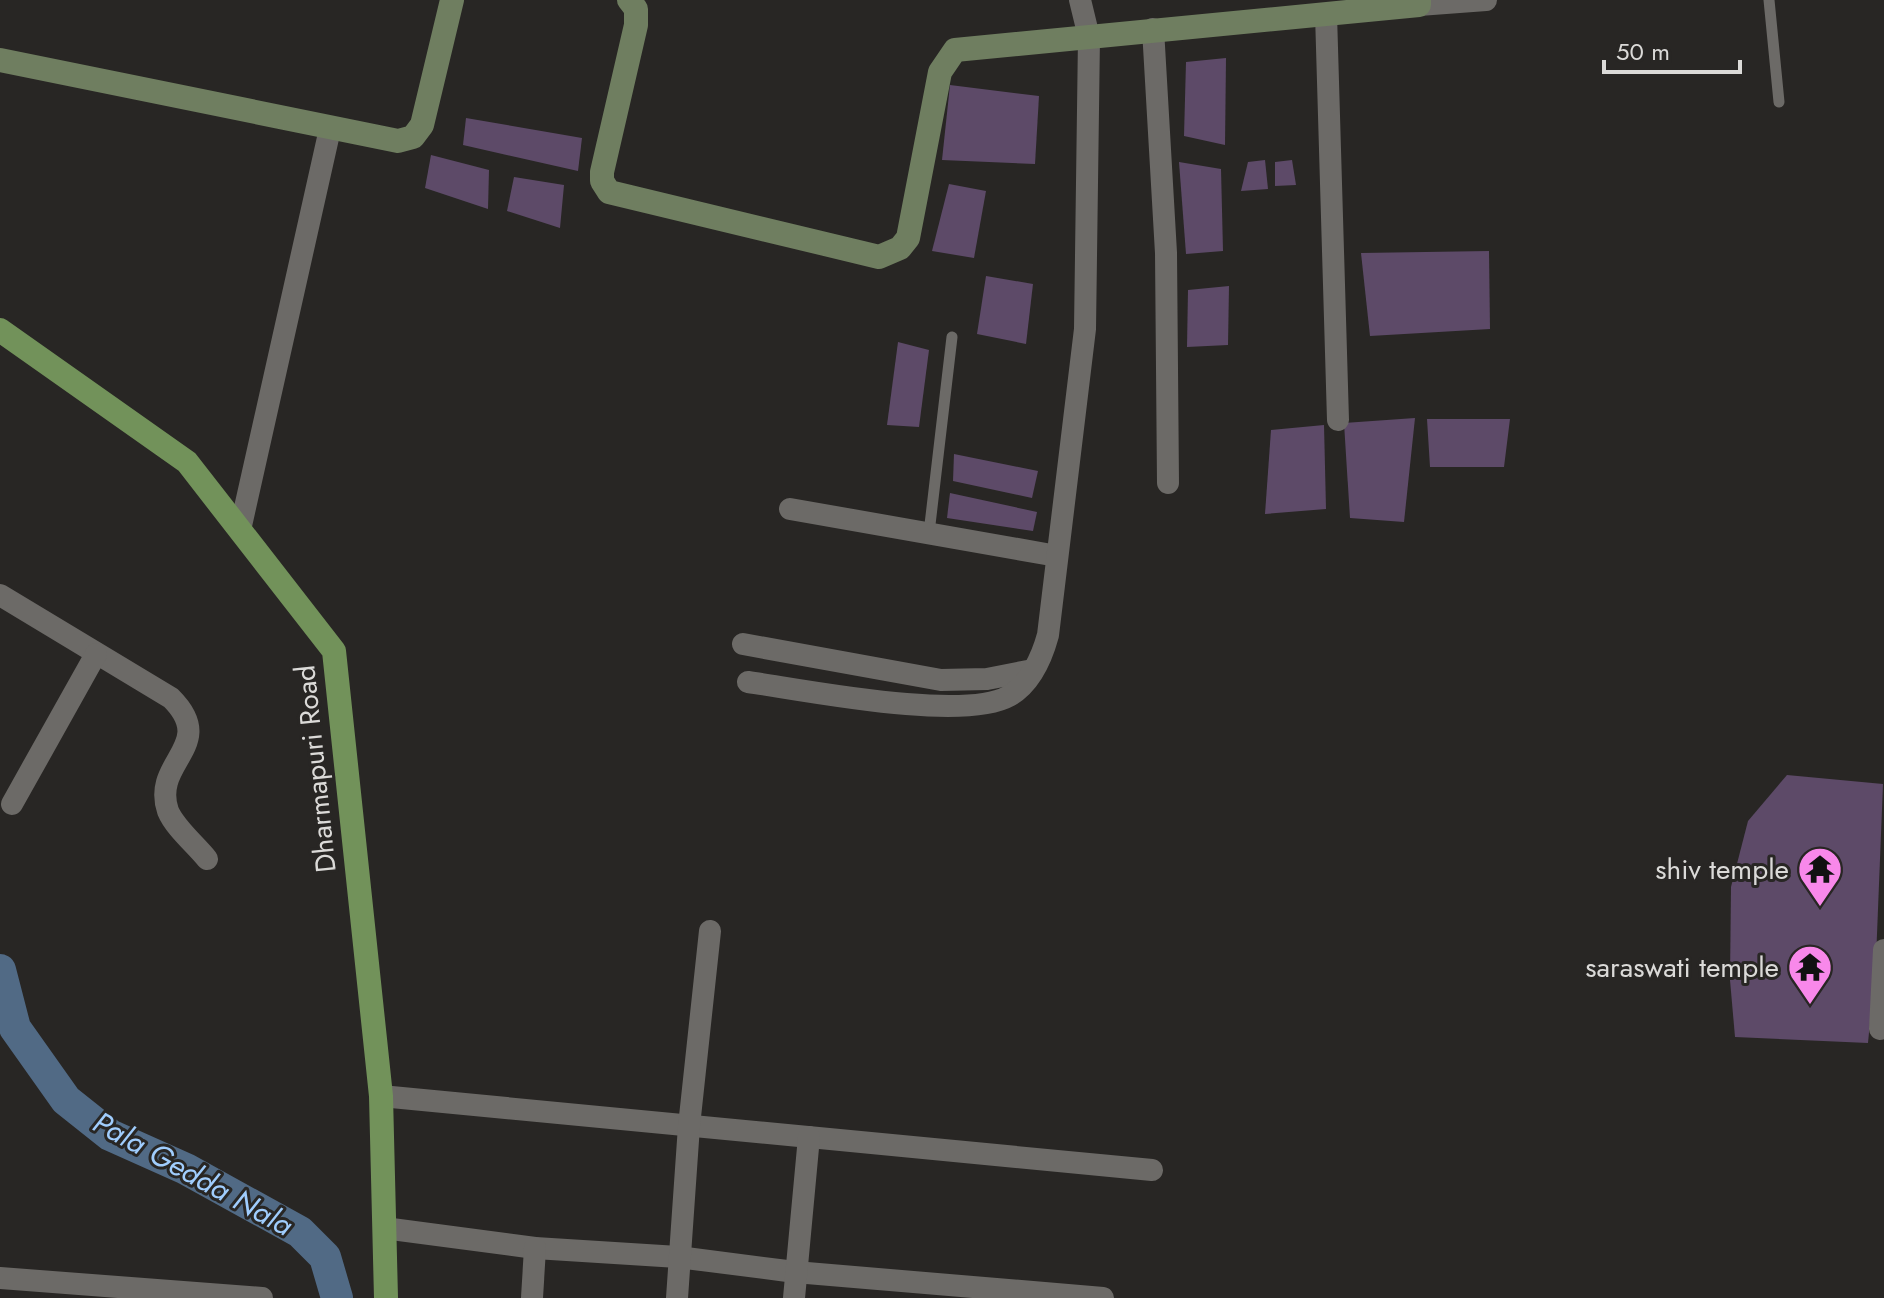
<svg xmlns="http://www.w3.org/2000/svg" width="1884" height="1298" font-family="Jost,sans-serif">
  <style>
    .lines { fill: none; stroke-linecap: round; stroke-linejoin: round }
    .river { stroke: #516a85; stroke-width: 32 }
    .building { fill: #5d4a68 }
    .lane { stroke: #6c6a67; stroke-width: 11 }
    .street { stroke: #6c6a67; stroke-width: 22 }
    .secondary { stroke: #6f7e60; stroke-width: 24 }
    .primary { stroke: #72925a; stroke-width: 24 }
    .labels { text-anchor: middle; stroke-width: 6; stroke-linejoin: round; paint-order: stroke }
    .street-label { font-size: 28px; fill: #dbdad8; stroke: #282624 }
    .poi-label { font-size: 28px; fill: #dbdad8; stroke: #282624; text-anchor: end }
    .water-label { font-size: 30px; font-style: italic; fill: #a0cdfd; stroke: #282624 }
  </style>
  <rect width="100%" height="100%" fill="#282624"/>
  <g class="lines">
    <polyline class="river" points="0,970 15,1028 66,1100 110,1135 186,1169 300,1232 325,1257 337,1298"/>
  </g>
  <g class="building">
    <polygon points="1226,58 1225,145 1184,136 1186,62"/>
    <polygon points="950,85 1039,96 1035,164 942,160"/>
    <polygon points="466,118 582,138 578,171 463,145"/>
    <polygon points="431,155 489,170 488,209 425,188"/>
    <polygon points="1265,160 1268,189 1241,191 1248,162"/>
    <polygon points="1292,160 1296,185 1275,186 1275,162"/>
    <polygon points="1179,162 1221,169 1223,251 1186,254"/>
    <polygon points="514,177 564,185 560,228 507,211"/>
    <polygon points="949,184 986,191 974,258 932,251"/>
    <polygon points="1489,251 1490,329 1370,336 1361,253"/>
    <polygon points="986,276 1033,284 1026,344 977,334"/>
    <polygon points="1229,286 1228,345 1187,347 1188,290"/>
    <polygon points="898,342 929,350 919,427 887,425"/>
    <polygon points="1415,418 1404,522 1350,518 1344,423"/>
    <polygon points="1427,419 1510,419 1504,467 1430,467"/>
    <polygon points="1324,425 1326,509 1265,514 1271,430"/>
    <polygon points="954,454 1038,471 1032,498 953,481"/>
    <polygon points="950,493 1037,512 1033,531 947,518"/>
    <polygon points="1787,775 1883,784 1876,959 1868,1043 1735,1037 1730,980 1731,887 1748,821"/>
  </g>
  <g class="lines">
    <g class="lane">
      <polyline points="1769,0 1779,102"/>
      <polyline points="929,533 952,337"/>
    </g>
    <g class="street">
      <polyline points="1419,5 1486,0"/>
      <polyline points="1326,14 1338,420"/>
      <polyline points="1153,29 1166,253 1168,483"/>
      <polyline points="790,509 1057,556"/>
      <polyline points="240,530 330,129"/>
      <path d="M0 595 171 698C219 746 151 761 168 811 175 828 196 845 207 859"/>
      <polyline points="743,644 941,680 987,679 1033,670"/>
      <path d="M748 682C804 690 963 722 1009 696 1030 684 1042 657 1048 635L1085 329 1089 37 1080 0"/>
      <polyline points="12,804 96,654"/>
      <polyline points="1880,1029 1884,950"/>
      <polyline points="381,1096 1152,1170"/>
      <polyline points="384,1228 535,1248 678,1257 795,1272 1103,1298"/>
      <polyline points="0,1278 262,1298"/>
      <polyline points="532,1298 535,1248"/>
      <polyline points="677,1298 689,1126 710,931"/>
      <polyline points="794,1298 809,1137"/>
    </g>
    <g class="secondary">
      <polyline points="629,0 636,9 636,25 602,172 602,181 609,192 879,257 900,248 908,238 940,72 955,50 1419,5 1419,0"/>
      <polyline points="0,60 398,141 413,137 422,125 452,0"/>
    </g>
    <polyline class="primary" points="0,330 187,462 334,651 381,1096 386,1298"/>
  </g>
  <defs>
    <g id="temple-pin" transform="scale(2.3)"><path d="M0 17L-7.5 6A9.5 9.5 0 1 1 7.5 6Z" fill="#f888ea" stroke="#282624"/><path d="M0-6L5-2H3V0L6.5 2.5H4V6H1.5V3h-3V6H-4V2.5H-6.5L-3 0V-2H-5Z" fill="#111"/></g>
  </defs>
  <g fill-rule="evenodd">
    <use href="#temple-pin" x="1820" y="869"/>
    <use href="#temple-pin" x="1810" y="967"/>
  </g>
  <g class="labels">
    <g class="street-label">
      <text transform="translate(315 769) rotate(-96)" y="10">Dharmapuri Road</text>
    </g>
    <g class="poi-label">
      <text x="1789" y="879">shiv temple</text>
      <text x="1779" y="977">saraswati temple</text>
    </g>
    <g class="water-label">
      <text transform="translate(193 1174) rotate(29)" y="10">Pala Gedda Nala</text>
    </g>
  </g>
  <path d="M1604 60v12h136v-12" fill="none" stroke="#dbdad8" stroke-width="4"/>
  <text x="1616" y="60" font-size="24" fill="#dbdad8" stroke="#282624" stroke-width="6" paint-order="stroke">50 m</text>
</svg>
